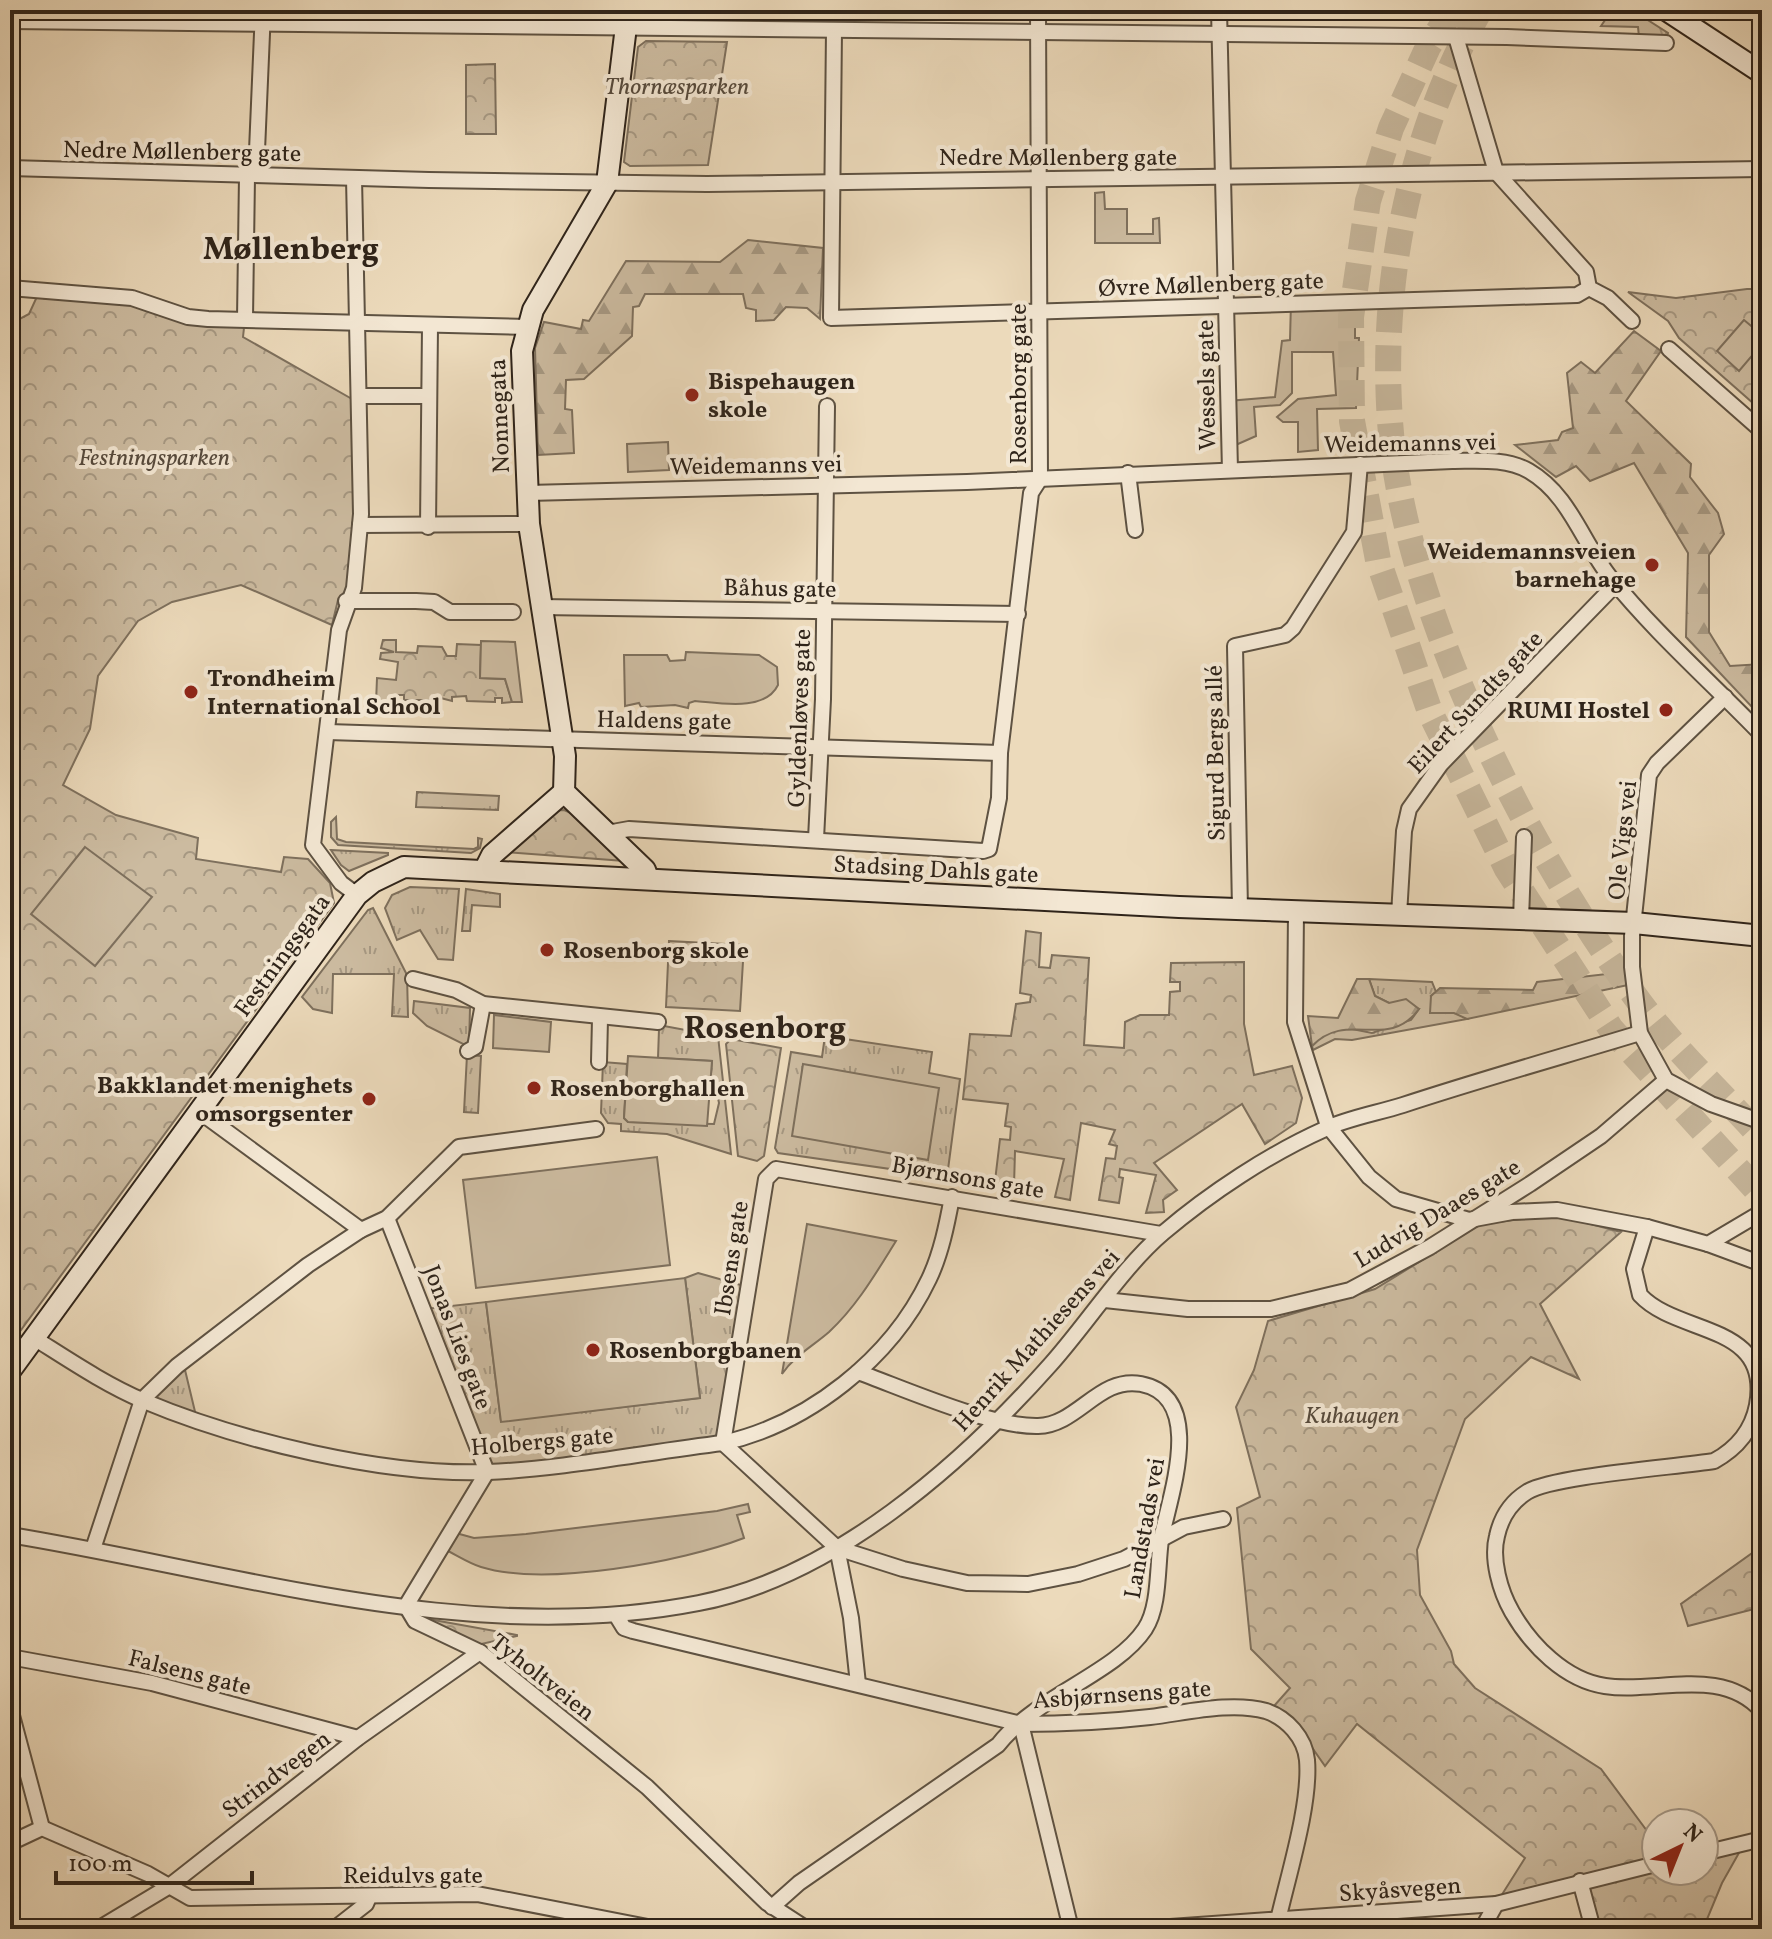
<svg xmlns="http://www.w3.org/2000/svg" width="1772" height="1939" font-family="Vollkorn,serif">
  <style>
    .grass { fill: url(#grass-tufts); stroke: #7e705d; stroke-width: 2 }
    .forest { fill: url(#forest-firs); stroke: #7e705d; stroke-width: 2 }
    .park { fill: url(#park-crowns); stroke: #7e705d; stroke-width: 2 }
    .garden { fill: #ccbba0; stroke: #7e705d; stroke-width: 2 }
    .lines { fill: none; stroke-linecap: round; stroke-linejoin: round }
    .highway-tunnel { stroke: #c6b69b; stroke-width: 26; stroke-dasharray: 26 13; stroke-linecap: butt }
    .street-casing { stroke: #5e5242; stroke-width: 18 }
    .secondary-casing { stroke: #2f241a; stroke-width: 24 }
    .street { stroke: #f3e7d3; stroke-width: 14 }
    .secondary { stroke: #f3e7d3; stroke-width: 20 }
    .poi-dot { fill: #8f2418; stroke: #f3e7d3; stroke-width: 3 }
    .labels { text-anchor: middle; stroke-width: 8; stroke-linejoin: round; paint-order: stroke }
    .park-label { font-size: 24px; font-style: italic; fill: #564a3c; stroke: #f3e7d3 }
    .street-label { font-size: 24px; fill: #2f241a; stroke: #f3e7d3 }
    .poi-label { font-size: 24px; font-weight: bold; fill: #2f241a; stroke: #f3e7d3; text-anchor: start }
    .district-label { font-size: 32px; font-weight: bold; fill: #2f241a; stroke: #f3e7d3 }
  </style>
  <defs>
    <pattern id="grass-tufts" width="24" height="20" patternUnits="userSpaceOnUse" patternTransform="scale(2)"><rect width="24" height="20" fill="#ccbba0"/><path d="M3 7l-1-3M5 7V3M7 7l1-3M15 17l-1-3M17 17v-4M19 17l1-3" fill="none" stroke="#a69882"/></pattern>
    <pattern id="forest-firs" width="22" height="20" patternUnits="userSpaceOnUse" patternTransform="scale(2)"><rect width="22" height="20" fill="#ccbba0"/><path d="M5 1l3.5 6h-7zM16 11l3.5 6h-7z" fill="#a69882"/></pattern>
    <pattern id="park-crowns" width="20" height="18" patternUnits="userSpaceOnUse" patternTransform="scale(2)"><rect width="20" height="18" fill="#ccbba0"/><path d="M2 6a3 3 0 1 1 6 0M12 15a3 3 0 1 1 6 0" fill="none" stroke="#a69882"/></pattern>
  </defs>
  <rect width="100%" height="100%" fill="#ecdabb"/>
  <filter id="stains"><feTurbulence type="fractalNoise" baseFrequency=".0025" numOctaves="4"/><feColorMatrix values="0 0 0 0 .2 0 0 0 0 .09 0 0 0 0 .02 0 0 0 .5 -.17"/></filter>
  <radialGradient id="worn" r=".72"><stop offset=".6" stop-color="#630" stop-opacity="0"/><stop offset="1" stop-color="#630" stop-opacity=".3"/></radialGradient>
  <g class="grass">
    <polygon points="1612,10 1632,10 1668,33 1667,37 1639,37 1638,27 1601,26"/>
    <polygon points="417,792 499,796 498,810 416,807"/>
    <polygon points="336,817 337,839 346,842 474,849 478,847 478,838 482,839 480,848 471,853 338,845 331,837 331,822"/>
    <polygon points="331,850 388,853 388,855 349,871 341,865"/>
    <polygon points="410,887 459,889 453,960 438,959 420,930 397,940 385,908 392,895"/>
    <polygon points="466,889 500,894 500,907 472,905 470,931 462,931"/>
    <polygon points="373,908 407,975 408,1017 392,1016 394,974 333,974 332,1013 313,1009 302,997 368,910"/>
    <polygon points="1369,979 1432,982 1436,992 1431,996 1467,1019 1352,1040 1335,1039 1313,1050 1312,1046 1324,1034 1342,1027 1372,1033 1411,1020 1419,1009 1389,1003 1375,996"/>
    <polygon points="414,1001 470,1008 469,1047 427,1026 413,1013"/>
    <polygon points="664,1026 718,1036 731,1154 667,1134 621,1131 621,1124 608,1123 601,1113 603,1062 627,1064 624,1118 628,1122 714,1124 719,1103 716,1088 710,1087 712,1061 658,1058 659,1029"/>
    <polygon points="825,1036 932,1052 929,1073 960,1079 947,1177 778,1153 775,1148 791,1052 822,1057"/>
    <polygon points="467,1055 481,1056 478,1113 464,1112"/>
    <polygon points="698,1273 748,1287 723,1443 487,1472 424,1309 486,1302 501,1421 700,1398 685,1278"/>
    <polygon points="177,1366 185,1370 197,1420 142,1400"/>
  </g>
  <g class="forest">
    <polygon points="748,240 823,248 820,319 807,308 786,307 774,320 756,321 756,310 746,308 743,294 645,294 639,306 633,307 632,336 584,379 566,380 565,409 572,410 574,453 538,455 535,348 544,322 581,329 583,320 589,321 626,261 720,262"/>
    <polygon points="1634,331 1661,351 1626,401 1691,464 1690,477 1718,513 1724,534 1709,555 1709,632 1730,666 1762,664 1762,697 1751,706 1686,637 1688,553 1634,463 1590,481 1576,466 1556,477 1515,445 1558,440 1562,432 1573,428 1567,373 1581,362 1595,373"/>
    <polygon points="1624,972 1628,985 1467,1019 1454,1013 1430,1013 1431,996 1440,988 1533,990 1537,982"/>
    <path d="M1357 979H1369L1375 996 1389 1003 1406 999 1419 1009C1387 1052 1348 1009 1312 1046L1308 1016 1338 1018Z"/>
  </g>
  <g class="park">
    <polygon points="646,41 727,42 708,165 630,166 624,162 638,47"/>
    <polygon points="495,64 496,134 466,134 466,65"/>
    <polygon points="1747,289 1762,289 1762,411 1679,338 1668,321 1628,292 1676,298"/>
    <polygon points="40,290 132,298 188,317 245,319 243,337 359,403 361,514 350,586 338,600 332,625 241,585 172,602 138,621 98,676 90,729 63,785 116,815 198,838 196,859 281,872 284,857 308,859 330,883 334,903 10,1345 10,324 29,314"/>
    <polygon points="383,640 396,640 396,652 417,653 418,646 442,647 447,656 456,656 457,644 481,645 480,678 505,679 512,702 502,703 502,698 495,698 495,702 467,701 466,696 452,697 452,701 433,696 432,700 404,700 404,695 397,695 397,700 376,703 377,678 396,680 398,662 380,659 381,653 394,652 381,648"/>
    <polygon points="564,810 578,816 625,861 504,852 550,811"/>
    <polygon points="1026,931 1041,933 1039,967 1050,968 1052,955 1089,958 1084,1045 1124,1048 1125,1022 1140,1015 1169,1015 1170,992 1180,991 1180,982 1170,982 1171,963 1244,962 1244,1024 1254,1075 1292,1066 1302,1098 1296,1123 1265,1144 1242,1104 1154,1163 1177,1190 1163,1200 1164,1212 1146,1213 1156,1175 1120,1169 1119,1177 1123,1178 1119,1203 1099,1200 1106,1158 1115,1159 1117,1146 1109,1144 1115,1130 1081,1123 1070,1200 1055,1197 1064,1159 1015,1151 1014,1186 995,1181 1000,1139 1010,1140 1011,1127 1005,1126 1008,1104 963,1099 970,1034 1011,1036 1016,1004 1030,1002 1031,995 1020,993"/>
    <polygon points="669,941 744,945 740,1011 666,1007"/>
    <polygon points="731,1039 781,1048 764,1156 757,1161 738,1156 726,1044"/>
    <polygon points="1556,1215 1621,1232 1540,1304 1579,1379 1531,1357 1465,1419 1417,1550 1420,1595 1451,1651 1454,1664 1475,1688 1601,1769 1656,1843 1656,1871 1704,1871 1704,1853 1744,1844 1722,1883 1703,1929 1593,1929 1580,1881 1496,1904 1525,1858 1357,1724 1325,1766 1301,1732 1274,1706 1290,1688 1251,1649 1237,1508 1260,1497 1236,1407 1254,1370 1268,1321 1375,1289 1481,1224"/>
    <polygon points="1762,1546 1762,1607 1688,1626 1681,1604"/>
    <polygon points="428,1619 517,1635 517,1636 477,1645"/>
  </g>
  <g class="garden">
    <polygon points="1104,192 1105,209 1127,209 1127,234 1153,234 1153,219 1159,218 1160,243 1095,243 1095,193"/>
    <polygon points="1355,301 1355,338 1359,338 1356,408 1317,409 1318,450 1298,452 1298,422 1283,422 1277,417 1298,399 1336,395 1333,352 1292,352 1292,393 1280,405 1254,407 1256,436 1229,448 1228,401 1275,397 1282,341 1290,340 1291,302"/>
    <polygon points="1744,320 1762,335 1762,344 1739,371 1717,351"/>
    <polygon points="668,442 669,470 628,472 627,444"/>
    <polygon points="481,641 515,642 522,702 512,702 505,679 480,678"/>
    <path d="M686 652 759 655 777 667 778 685C765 712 720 703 695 701L689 703 688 708 675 705 641 707 639 703 625 706 624 655H667L670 661 685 660Z"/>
    <polygon points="85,847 152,897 95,966 31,914"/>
    <polygon points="494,1015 551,1022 549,1052 493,1048"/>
    <polygon points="628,1056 712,1061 707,1126 628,1122 624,1118"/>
    <polygon points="803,1064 939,1088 928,1160 792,1136"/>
    <polygon points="657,1157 670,1265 476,1288 463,1180"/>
    <path d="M807 1224 896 1241C876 1273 857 1306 829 1332 813 1346 794 1356 782 1374Z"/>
    <polygon points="685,1278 700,1398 501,1422 486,1302"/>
    <path d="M748 1504 750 1512 737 1515 744 1538C682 1562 545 1587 481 1567 468 1563 455 1554 442 1548L452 1532 474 1538 526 1534 717 1511Z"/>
    <polygon points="1611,1919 1688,1921 1688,1929 1611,1929"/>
  </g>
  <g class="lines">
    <g class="highway-tunnel">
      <polyline points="1452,10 1428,47 1391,128 1368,201 1351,317 1352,421 1378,560 1430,712 1507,869 1611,1029 1762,1196"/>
      <path d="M1480 10C1410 133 1380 279 1390 421 1403 610 1528 851 1640 1003 1676 1051 1722 1094 1762 1138"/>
    </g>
    <g class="street-casing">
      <g id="street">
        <polyline points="1219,10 1230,470"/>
        <polyline points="10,21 1507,37 1666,43"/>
        <polyline points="834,30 831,318 1577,295 1589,288"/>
        <polyline points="1456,37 1496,172 1586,272 1589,288 1608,298 1632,321"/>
        <polyline points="10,168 429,180 707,184 1762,169"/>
        <polyline points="256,174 263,10"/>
        <polyline points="354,178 361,514 354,588 339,630 313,845 341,883 357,895"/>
        <polyline points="10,288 132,298 188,317 208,319 527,327"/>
        <polyline points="245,319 247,176"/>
        <polyline points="1669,349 1762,431"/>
        <polyline points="359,396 429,396"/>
        <polyline points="1128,473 1135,530"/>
        <path d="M528 493 967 482 1452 461C1478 461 1506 458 1529 471 1570 495 1582 542 1610 577 1655 633 1712 683 1762 735"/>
        <polyline points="360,525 529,524"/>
        <polyline points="428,527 430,326"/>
        <polyline points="346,601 416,601 434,602 450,612 513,612"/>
        <polyline points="541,607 1018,614"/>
        <polyline points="1725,697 1657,763 1649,775 1632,936 1632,967 1640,1033 1666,1080 1711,1104 1762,1122"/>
        <polyline points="328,732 1000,753"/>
        <polyline points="607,833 629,829 983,851 989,849 999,798 1000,753 1031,493 1040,479 1038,10"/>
        <polyline points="816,839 823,699 827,406"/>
        <polyline points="1240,909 1235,646 1285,635 1293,628 1354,532 1360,464"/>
        <polyline points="1296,911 1295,1022 1328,1126 1369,1177 1396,1199 1469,1220 1512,1212 1557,1210 1647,1227 1708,1244 1762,1212"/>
        <polyline points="1399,915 1404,831 1409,809 1441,764 1616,584"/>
        <polyline points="1521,919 1524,837"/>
        <polyline points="413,979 456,990 483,1004 658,1022"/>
        <polyline points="468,1051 475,1047 483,1004"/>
        <polyline points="599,1062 600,1019"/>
        <polyline points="200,1112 361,1230"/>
        <polyline points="387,1218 487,1472 406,1606"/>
        <path d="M1647 1227 1634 1269 1640 1295C1678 1336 1772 1322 1757 1405 1752 1431 1736 1449 1714 1461 1677 1467 1552 1476 1527 1492 1511 1502 1501 1518 1497 1536 1491 1559 1500 1591 1512 1612 1531 1645 1565 1680 1605 1686 1656 1694 1721 1665 1762 1711"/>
        <polyline points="1708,1244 1762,1264"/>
        <polyline points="1105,1300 1188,1309 1271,1309 1350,1290 1430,1247 1530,1184 1601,1136 1666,1080"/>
        <path d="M34 1338C69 1360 106 1385 144 1401 239 1441 385 1476 488 1472 564 1469 647 1452 723 1443 808 1424 891 1359 929 1279 941 1254 947 1224 952 1197"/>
        <polyline points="723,1443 766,1179 776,1169 1161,1234"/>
        <polyline points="723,1443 837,1548 903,1569 967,1583 1028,1584 1078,1574 1124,1559 1184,1527 1223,1519"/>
        <path d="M10 1535C236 1572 469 1648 699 1603 834 1577 961 1465 1050 1365 1086 1325 1123 1267 1163 1233 1210 1193 1269 1154 1325 1129 1348 1118 1378 1113 1403 1105 1482 1079 1561 1057 1640 1033"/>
        <polyline points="837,1548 851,1618 858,1684"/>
        <polyline points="93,1549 142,1400 177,1366 308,1265 361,1230 387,1218 459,1147 596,1129"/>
        <polyline points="406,1606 415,1621 480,1652 647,1787 767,1903 807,1929"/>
        <path d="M616 1615 624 1628 633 1631 1021 1724C1065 1724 1106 1722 1150 1717 1185 1713 1231 1701 1266 1711 1287 1718 1305 1738 1307 1760 1311 1806 1286 1882 1276 1929"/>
        <polyline points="10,1657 152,1683 358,1738"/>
        <polyline points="10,1708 42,1828"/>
        <polyline points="1021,1724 1071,1929"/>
        <polyline points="10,1843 42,1828 148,1874 190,1898 477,1894 658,1929"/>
        <polyline points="1704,1853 1762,1839"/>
        <polyline points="1580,1881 1593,1929"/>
        <path d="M772 1907 799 1883 998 1745C1036 1696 1115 1674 1145 1629 1160 1606 1157 1567 1161 1540 1168 1501 1208 1397 1141 1384 1099 1376 1078 1425 1038 1426 990 1427 905 1389 858 1372"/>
        <polyline points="98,1929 168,1887 358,1738 480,1652"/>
        <polyline points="334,1929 366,1904 369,1897"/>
        <polyline points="1142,1929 1496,1904 1656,1864"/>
        <polyline points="1482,1929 1496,1904"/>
      </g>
    </g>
    <g class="secondary-casing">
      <g id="secondary">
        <polyline points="628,10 607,183 533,310 522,351 529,524 565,756 564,792 645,870 648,878"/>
        <polyline points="1666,10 1762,73"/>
        <polyline points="485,869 492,855 564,792"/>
        <polyline points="10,1371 357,895 373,882 404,867 1179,907 1634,923 1762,936"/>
      </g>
    </g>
    <use href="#street" class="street"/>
    <use href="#secondary" class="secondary"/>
  </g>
  <g class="poi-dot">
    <circle cx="692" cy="395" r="8"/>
    <circle cx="1652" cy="565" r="8"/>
    <circle cx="191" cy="692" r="8"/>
    <circle cx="1666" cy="710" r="8"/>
    <circle cx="547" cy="950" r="8"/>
    <circle cx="534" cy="1088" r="8"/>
    <circle cx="369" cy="1099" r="8"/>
    <circle cx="593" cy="1350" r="8"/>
  </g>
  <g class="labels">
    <g class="park-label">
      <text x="677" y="94">Thornæsparken</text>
      <text x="154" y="465">Festningsparken</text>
      <text x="1352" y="1423">Kuhaugen</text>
    </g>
    <g class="street-label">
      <text transform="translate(182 151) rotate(1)" y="8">Nedre Møllenberg gate</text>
      <text x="1058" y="165">Nedre Møllenberg gate</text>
      <text transform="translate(1211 284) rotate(-2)" y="8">Øvre Møllenberg gate</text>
      <text transform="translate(1018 384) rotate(-90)" y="8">Rosenborg gate</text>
      <text transform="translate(1206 385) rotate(-91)" y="8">Wessels gate</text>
      <text transform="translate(499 416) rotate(-92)" y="8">Nonnegata</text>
      <text transform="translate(1410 443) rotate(-1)" y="8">Weidemanns vei</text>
      <text transform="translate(756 465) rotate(-1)" y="8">Weidemanns vei</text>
      <text transform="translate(780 588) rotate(1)" y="8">Båhus gate</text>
      <text transform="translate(1475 702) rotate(-47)" y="8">Eilert Sundts gate</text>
      <text transform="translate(799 718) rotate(-88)" y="8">Gyldenløves gate</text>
      <text transform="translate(664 720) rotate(1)" y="8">Haldens gate</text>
      <text transform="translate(1215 753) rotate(-91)" y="8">Sigurd Bergs allé</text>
      <text transform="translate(1622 840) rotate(-84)" y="8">Ole Vigs vei</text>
      <text transform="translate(936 869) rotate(3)" y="8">Stadsing Dahls gate</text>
      <text transform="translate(282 955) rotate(-54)" y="8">Festningsgata</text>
      <text transform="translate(968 1177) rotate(10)" y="8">Bjørnsons gate</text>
      <text transform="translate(1437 1213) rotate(-31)" y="8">Ludvig Daaes gate</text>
      <text transform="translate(731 1258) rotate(-81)" y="8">Ibsens gate</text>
      <text transform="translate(458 1337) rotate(69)" y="8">Jonas Lies gate</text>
      <text transform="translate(1036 1340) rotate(-48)" y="8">Henrik Mathiesens vei</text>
      <text transform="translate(542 1441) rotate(-5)" y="8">Holbergs gate</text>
      <text transform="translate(1144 1528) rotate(-80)" y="8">Landstads vei</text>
      <text transform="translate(190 1672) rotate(14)" y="8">Falsens gate</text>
      <text transform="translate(543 1677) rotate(38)" y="8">Tyholtveien</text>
      <text transform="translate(1122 1694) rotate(-4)" y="8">Asbjørnsens gate</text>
      <text transform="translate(276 1774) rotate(-37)" y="8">Strindvegen</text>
      <text x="413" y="1883">Reidulvs gate</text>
      <text transform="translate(1400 1889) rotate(-4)" y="8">Skyåsvegen</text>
    </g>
    <g class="poi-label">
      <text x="708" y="389">Bispehaugen<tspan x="708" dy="28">skole</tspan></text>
      <text x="1636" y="559" text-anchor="end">Weidemannsveien<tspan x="1636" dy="28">barnehage</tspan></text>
      <text x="207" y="686">Trondheim<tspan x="207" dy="28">International School</tspan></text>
      <text x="1650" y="718" text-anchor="end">RUMI Hostel</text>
      <text x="563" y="958">Rosenborg skole</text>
      <text x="353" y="1093" text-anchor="end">Bakklandet menighets<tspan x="353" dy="28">omsorgsenter</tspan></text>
      <text x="550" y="1096">Rosenborghallen</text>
      <text x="609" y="1358">Rosenborgbanen</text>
    </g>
    <g class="district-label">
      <text x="291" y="259">Møllenberg</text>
      <text x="765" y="1038">Rosenborg</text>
    </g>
  </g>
  <rect width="1772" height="1939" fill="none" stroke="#ecdabb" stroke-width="40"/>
  <rect x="12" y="12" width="1748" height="1915" fill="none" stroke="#2f241a" stroke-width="4"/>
  <rect x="20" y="20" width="1732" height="1899" fill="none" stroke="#2f241a" stroke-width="2"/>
  <g transform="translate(1680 1847) rotate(43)"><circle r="38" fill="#f3e7d3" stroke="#a59989" stroke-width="2"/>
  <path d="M0-6L14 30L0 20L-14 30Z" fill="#8f2418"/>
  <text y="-12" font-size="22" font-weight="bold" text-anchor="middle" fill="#2f241a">N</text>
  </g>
  <path d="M56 1871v12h196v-12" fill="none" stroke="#2f241a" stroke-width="4"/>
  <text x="68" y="1871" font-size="24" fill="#2f241a" stroke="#f3e7d3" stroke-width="6" paint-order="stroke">100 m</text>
  <rect width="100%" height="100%" filter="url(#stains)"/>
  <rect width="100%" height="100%" fill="url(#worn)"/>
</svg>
